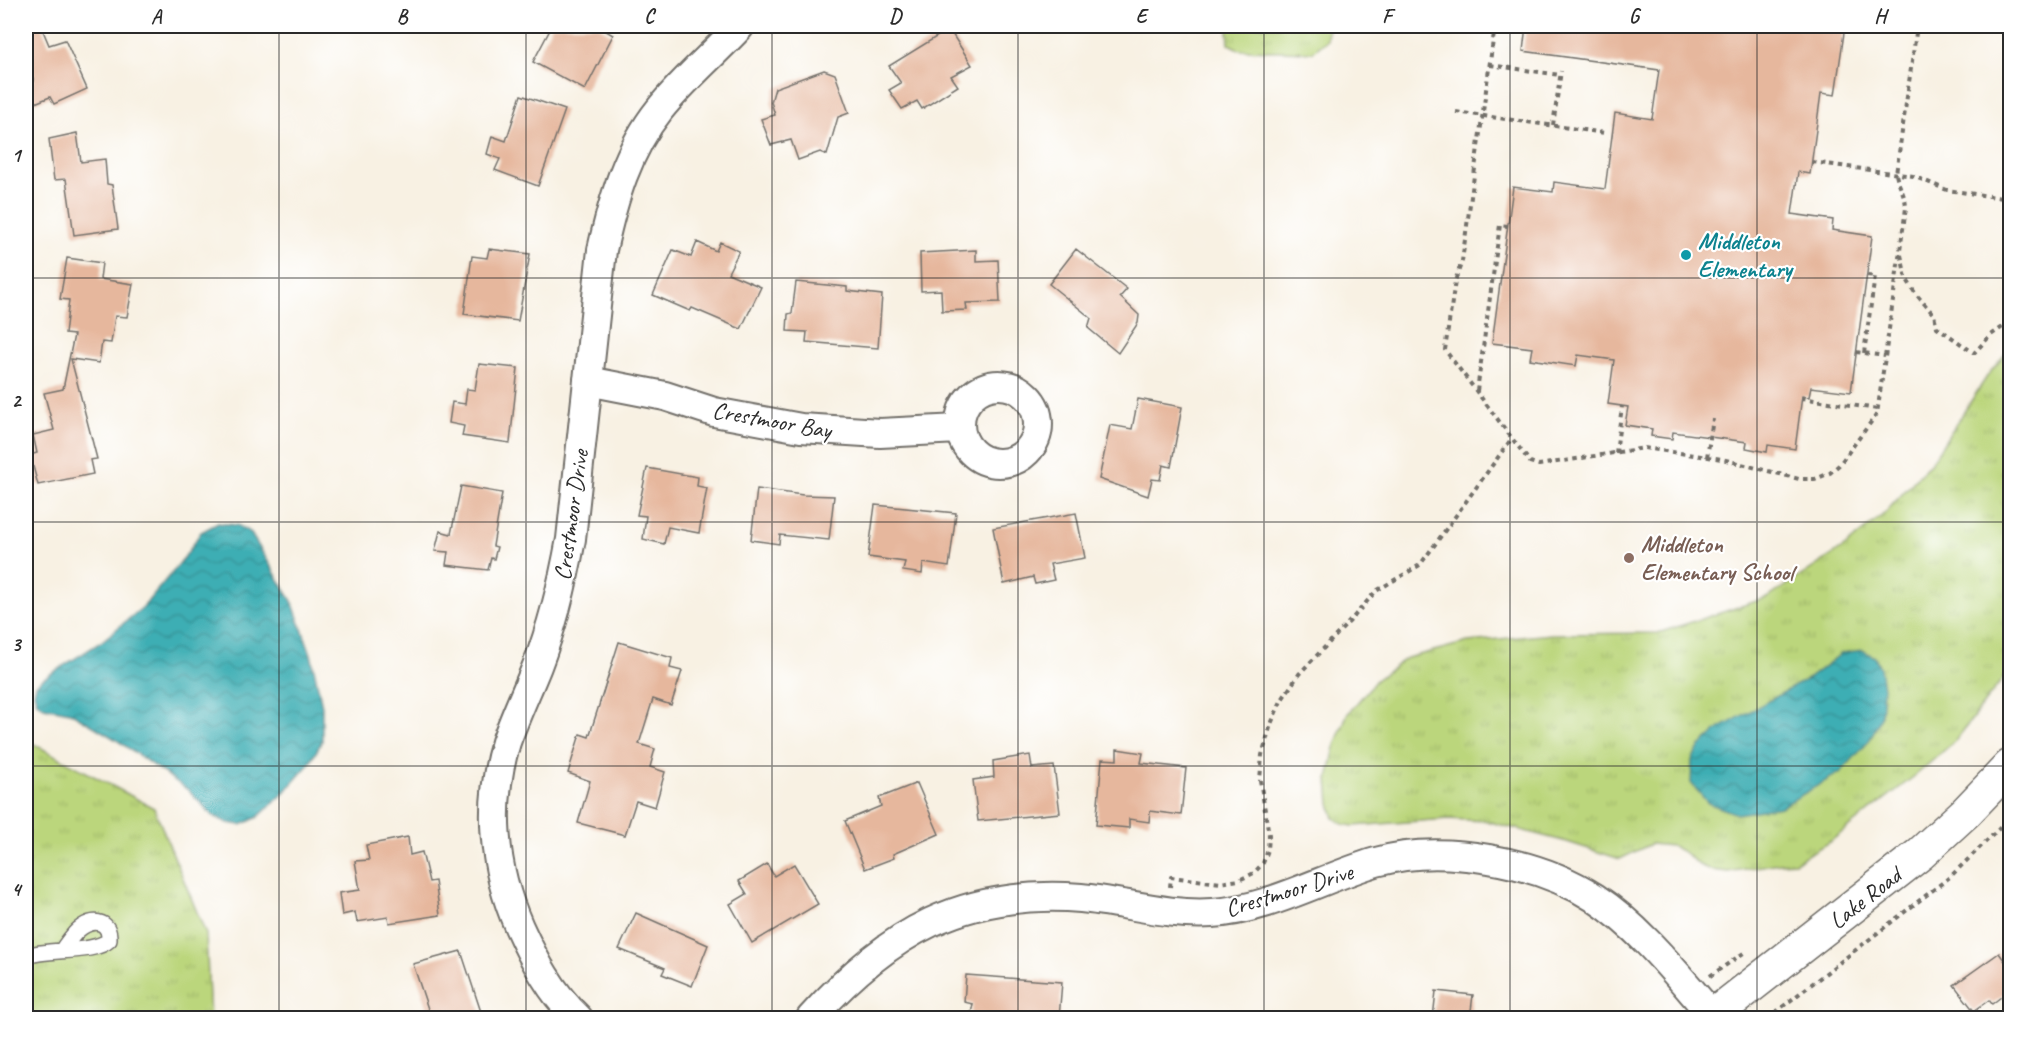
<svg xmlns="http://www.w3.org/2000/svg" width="2036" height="1044" font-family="Caveat,sans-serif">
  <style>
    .grass { fill: url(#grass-tufts); stroke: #738054; stroke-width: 1.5 }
    .water { fill: url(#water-waves); stroke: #346c70; stroke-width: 1.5 }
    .building { fill: #e6b79d }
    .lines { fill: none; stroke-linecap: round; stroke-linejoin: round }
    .lane-casing { stroke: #73706b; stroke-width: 18 }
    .street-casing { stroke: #73706b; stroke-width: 32 }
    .secondary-casing { stroke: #73706b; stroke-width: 36 }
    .path { stroke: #73706b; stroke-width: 4; stroke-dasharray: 4.5 4.5; stroke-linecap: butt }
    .lane { stroke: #fff; stroke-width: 15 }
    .street { stroke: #fff; stroke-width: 28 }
    .secondary { stroke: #fff; stroke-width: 33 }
    .grid { fill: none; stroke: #2b2b2b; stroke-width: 1.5; stroke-opacity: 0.55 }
    .culture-dot { fill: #0f9aa8; stroke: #fff; stroke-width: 2 }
    .education-dot { fill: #8d6e63; stroke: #fff; stroke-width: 2 }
    .labels { text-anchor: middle; stroke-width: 4.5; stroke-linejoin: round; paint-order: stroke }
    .culture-label { font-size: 24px; font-weight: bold; fill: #0d838f; stroke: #fff; text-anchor: start }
    .street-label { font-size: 24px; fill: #2b2b2b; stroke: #fff }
    .education-label { font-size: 24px; font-weight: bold; fill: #785e54; stroke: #fff; text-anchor: start }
    .neatline { fill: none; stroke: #2b2b2b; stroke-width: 2 }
    .grid-label { font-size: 20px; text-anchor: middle; font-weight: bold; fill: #2b2b2b }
  </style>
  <defs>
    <pattern id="grass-tufts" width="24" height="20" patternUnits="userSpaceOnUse" patternTransform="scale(1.5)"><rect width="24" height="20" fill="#bbd67c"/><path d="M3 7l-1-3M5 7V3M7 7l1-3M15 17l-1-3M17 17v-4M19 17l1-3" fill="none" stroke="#a1b86b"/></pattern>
    <pattern id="water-waves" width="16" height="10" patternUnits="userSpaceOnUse" patternTransform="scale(1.5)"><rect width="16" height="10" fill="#3daeb4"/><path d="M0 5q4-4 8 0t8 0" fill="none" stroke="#338e93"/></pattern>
  </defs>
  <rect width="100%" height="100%" fill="#fff"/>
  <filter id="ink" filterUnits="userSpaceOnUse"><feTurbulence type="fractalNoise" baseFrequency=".0167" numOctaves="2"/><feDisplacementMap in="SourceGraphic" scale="12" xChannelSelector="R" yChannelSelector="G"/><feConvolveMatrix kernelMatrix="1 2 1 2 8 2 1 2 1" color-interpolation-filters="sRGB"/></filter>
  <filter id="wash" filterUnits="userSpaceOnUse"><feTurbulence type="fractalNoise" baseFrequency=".008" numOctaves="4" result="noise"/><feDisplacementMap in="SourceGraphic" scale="24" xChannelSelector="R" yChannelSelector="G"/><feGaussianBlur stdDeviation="1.35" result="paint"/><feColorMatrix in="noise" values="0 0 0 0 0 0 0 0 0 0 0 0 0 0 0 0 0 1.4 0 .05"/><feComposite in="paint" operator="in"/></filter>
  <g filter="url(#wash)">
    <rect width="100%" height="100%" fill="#f8f1e3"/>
    <g class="grass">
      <polygon points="1233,26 1328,26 1327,40 1313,52 1240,50 1229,44 1228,31"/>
      <polygon points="2010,348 2010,669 1956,740 1916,775 1831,841 1795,862 1779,863 1728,872 1711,870 1699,865 1685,853 1672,846 1651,844 1620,859 1567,842 1486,821 1448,819 1353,826 1343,824 1334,818 1330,804 1328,779 1336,742 1347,715 1376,680 1407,658 1468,642 1552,634 1658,633 1769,597 1847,545 1885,513 1932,461 1988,375"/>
      <polygon points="26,740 154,808 206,934 210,1018 26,1018"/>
    </g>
    <g class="water">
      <polygon points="218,523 237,525 250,532 292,601 311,654 322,706 322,741 310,763 281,796 258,817 241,825 228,823 213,816 188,790 115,739 70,712 44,707 37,702 34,693 36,685 41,680 101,642 143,607 184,558 201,532"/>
      <polygon points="1862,650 1875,657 1880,668 1883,688 1881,717 1869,741 1841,772 1781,807 1737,814 1708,803 1691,783 1692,760 1700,746 1720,728 1809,678 1842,653"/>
    </g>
    <g id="blocks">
      <g class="building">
        <polygon points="26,26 41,26 49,45 65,40 87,89 54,104 50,97 35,103 27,83 34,81 26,61"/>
        <polygon points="552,26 598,26 613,35 585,90 533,62"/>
        <polygon points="1526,26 1845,26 1835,95 1821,93 1810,174 1798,172 1792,214 1833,220 1832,230 1872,236 1851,392 1811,387 1809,397 1802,396 1795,449 1768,445 1767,452 1746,448 1747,442 1673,432 1672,439 1651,436 1652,429 1625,425 1628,407 1608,404 1614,360 1578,355 1576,366 1530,359 1532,348 1492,343 1513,187 1553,192 1554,182 1605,189 1615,113 1652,119 1659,70 1523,51"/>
        <polygon points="949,29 972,65 951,76 958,86 922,109 917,101 902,109 889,90 901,83 889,66"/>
        <polygon points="824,70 835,74 849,113 838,117 827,155 820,152 798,160 791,140 771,145 761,119 775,115 771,102 775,88"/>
        <polygon points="521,95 565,110 538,186 495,170 500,159 487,154 492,136 506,141"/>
        <polygon points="77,133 81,162 105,159 107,184 112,185 118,229 74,235 66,179 54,180 49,139"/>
        <polygon points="697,242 716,251 720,242 739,251 728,273 761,287 741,329 692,308 690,311 653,295 673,250 691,257"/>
        <polygon points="489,249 530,254 518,321 464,314 472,256 487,258"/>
        <polygon points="1076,249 1127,289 1120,297 1139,315 1138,323 1118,353 1088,328 1091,318 1049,284"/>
        <polygon points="976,250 976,261 998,260 1000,302 966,303 967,310 942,311 941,290 921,291 920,253"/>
        <polygon points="67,258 102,263 100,279 133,284 127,317 115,316 111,343 102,342 99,363 71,359 97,459 90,460 93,474 38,485 30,455 37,453 33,435 54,430 44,393 63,389 74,335 65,334 69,300 60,299"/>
        <polygon points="796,282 847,287 847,291 882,295 878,348 806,342 807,332 787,331 788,314 792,313"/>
        <polygon points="479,364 518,368 510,443 462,436 464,426 449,423 452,402 465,404 467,389 475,390"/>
        <polygon points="1138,399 1182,407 1171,467 1163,465 1160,480 1152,479 1148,496 1099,479 1110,425 1132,429"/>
        <polygon points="647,468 698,477 697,486 707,488 699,533 668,527 664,544 643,539 646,516 637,515"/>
        <polygon points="461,486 502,493 493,546 497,547 494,559 491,558 488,570 446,565 448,552 435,551 440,531 451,534"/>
        <polygon points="757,489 803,495 834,496 829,540 780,535 779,544 751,540"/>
        <polygon points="875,505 956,513 949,567 923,563 922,574 903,571 905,562 868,557"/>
        <polygon points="1076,513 1085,558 1050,564 1054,580 1035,584 1033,577 1004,584 993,528"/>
        <polygon points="619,642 672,658 670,668 682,671 671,705 653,699 639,744 655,749 650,767 665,772 655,807 636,801 625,835 578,823 590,781 568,773 580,734 589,737"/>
        <polygon points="1117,749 1143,753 1141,763 1186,768 1181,815 1150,811 1149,822 1129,819 1129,828 1096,825 1102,759 1117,760"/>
        <polygon points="1030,755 1032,768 1054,766 1060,813 978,821 973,780 994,777 993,761"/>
        <polygon points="917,783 939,834 893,854 894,858 865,869 845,821 881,806 879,798"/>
        <polygon points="408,837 410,855 422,852 429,882 435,881 440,915 389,923 388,917 357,922 355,912 342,915 339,893 360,890 355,861 369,860 366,845"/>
        <polygon points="767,864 774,876 794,864 818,904 752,943 730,904 747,894 739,881"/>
        <polygon points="636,913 708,945 692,986 662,974 665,968 619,949"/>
        <polygon points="461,951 483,1018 431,1018 413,964"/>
        <polygon points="1999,953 2010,968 2010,990 1992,1004 1989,1000 1974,1011 1954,985"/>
        <polygon points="966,975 1062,982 1059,1018 970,1018 973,1004 964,1002"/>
        <polygon points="1436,991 1473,995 1470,1018 1433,1018"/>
      </g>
    </g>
  </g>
  <g filter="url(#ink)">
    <use href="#blocks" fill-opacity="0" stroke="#73706b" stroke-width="1.5"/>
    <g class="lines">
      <g class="lane-casing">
        <path id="lane" d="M26 956C49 948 94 954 109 940 110 922 96 918 82 927 74 932 68 942 63 949"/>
      </g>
      <g class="street-casing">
        <g id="street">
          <polyline points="588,381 665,396 714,412 801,428 880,433 959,429"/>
          <circle cx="999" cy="424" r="39"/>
          <path d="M578 1018C552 994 534 960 519 927 493 868 487 804 506 742 515 716 527 691 537 666 553 625 563 583 571 539L602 250C613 200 627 150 660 109 684 79 714 54 740 26"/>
          <path d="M811 1018C888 932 963 889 1081 898 1124 902 1169 916 1212 913 1268 910 1322 878 1376 862 1442 843 1538 861 1595 898 1642 929 1677 975 1713 1016"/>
        </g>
      </g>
      <g class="secondary-casing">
        <polyline id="secondary" points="1710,1018 1920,854 1966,812 2010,766"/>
      </g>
      <g class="path">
        <path d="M1495 26 1462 261 1455 281 1445 350 1530 462 1539 465 1644 448 1722 459 1799 479H1815L1830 473 1839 465 1877 414 1906 208C1906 195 1898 186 1896 174L1917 26"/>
        <polyline points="1490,65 1560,75"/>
        <polyline points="1456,112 1605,133"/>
        <polyline points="1553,125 1561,71"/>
        <polyline points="1812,162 1913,176 1947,190 2010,199"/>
        <polyline points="1901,255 1906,278 1915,293 1934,315 1937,327 1974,353 1991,335 2010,322"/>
        <polyline points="1856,352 1885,356"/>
        <polyline points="1864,353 1875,276 1867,275"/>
        <polyline points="1477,391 1500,225 1508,226"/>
        <polyline points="1801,398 1878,409"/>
        <polyline points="1616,453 1622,406"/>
        <polyline points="1707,457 1713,419"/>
        <polyline points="1170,887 1171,877 1221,883 1239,880 1254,873 1263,863 1268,850 1269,835 1260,780 1262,755 1271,724 1281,701 1299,674 1350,621 1376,591 1420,565 1512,438"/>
        <polyline points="1710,976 1745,952"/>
        <polyline points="1768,1018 1951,876 2010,818"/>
      </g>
      <use href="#lane" class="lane"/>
      <use href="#street" class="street"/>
      <use href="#secondary" class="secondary"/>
    </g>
  </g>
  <path class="grid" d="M279 26V1018M526 26V1018M772 26V1018M1018 26V1018M1264 26V1018M1510 26V1018M1757 26V1018M26 278H2010M26 522H2010M26 766H2010"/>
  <circle class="culture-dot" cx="1686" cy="255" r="6"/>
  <circle class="education-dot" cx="1629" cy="558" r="6"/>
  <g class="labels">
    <g class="culture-label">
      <text x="1698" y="249">Middleton<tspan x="1698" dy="28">Elementary</tspan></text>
    </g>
    <g class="street-label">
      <text transform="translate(772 420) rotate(10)" y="8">Crestmoor Bay</text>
      <text transform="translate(571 515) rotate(-82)" y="8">Crestmoor Drive</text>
      <text transform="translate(1289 890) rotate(-17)" y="8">Crestmoor Drive</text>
      <text transform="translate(1865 898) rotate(-38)" y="8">Lake Road</text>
    </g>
    <g class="education-label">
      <text x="1641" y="552">Middleton<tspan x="1641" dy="28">Elementary School</tspan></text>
    </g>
  </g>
  <rect width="2036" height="1044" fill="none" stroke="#fff" stroke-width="66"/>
  <rect x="33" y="33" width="1970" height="978" class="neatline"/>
  <g class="grid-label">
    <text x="156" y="23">A</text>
    <text x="402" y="23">B</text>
    <text x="649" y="23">C</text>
    <text x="895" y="23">D</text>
    <text x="1141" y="23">E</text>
    <text x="1387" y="23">F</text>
    <text x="1634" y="23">G</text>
    <text x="1880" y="23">H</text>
    <text x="16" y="162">1</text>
    <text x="16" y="407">2</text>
    <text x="16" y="651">3</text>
    <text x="16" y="896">4</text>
  </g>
</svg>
